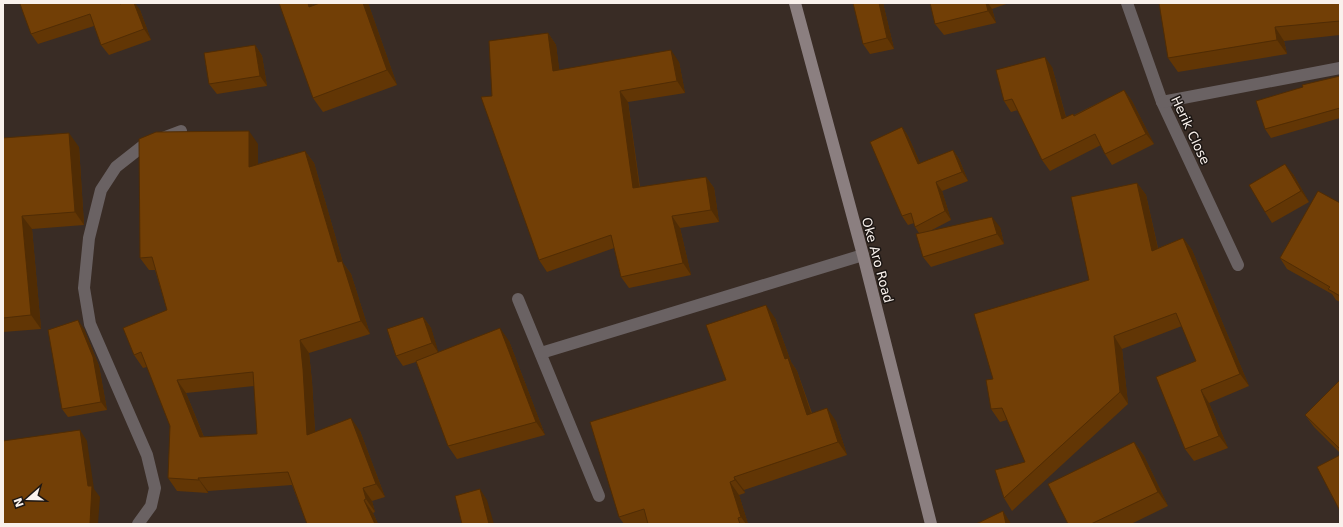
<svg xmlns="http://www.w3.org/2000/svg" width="1343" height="527" font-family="'DejaVu Sans',sans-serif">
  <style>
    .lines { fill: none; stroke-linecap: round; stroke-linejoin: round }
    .street { stroke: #6a6263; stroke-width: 12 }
    .secondary { stroke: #8b7f80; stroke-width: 12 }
    .wall { fill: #623605; fill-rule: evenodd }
    .shaded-wall { fill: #502c04 }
    .building { fill: #723f06; stroke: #502c04; fill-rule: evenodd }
    .labels { text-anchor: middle; stroke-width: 3; stroke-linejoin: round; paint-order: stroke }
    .street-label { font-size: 13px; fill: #f9f1ec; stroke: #1c1613 }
  </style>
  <rect width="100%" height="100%" fill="#392c25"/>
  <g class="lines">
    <g class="street">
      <polyline points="1127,3 1162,102 1238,265"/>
      <polyline points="1162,102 1340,68"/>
      <polyline points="518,299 599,496"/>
      <polyline points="541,353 863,255"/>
      <polyline points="138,524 151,506 155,488 147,455 90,324 84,288 89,238 101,190 116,167 144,145 181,131"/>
    </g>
    <polyline class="secondary" points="795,3 863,255 931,524"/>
  </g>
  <g class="wall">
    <polygon points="312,3 313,5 320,3 368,3 397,85 323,112 313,98"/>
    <polygon points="883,3 894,49 870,54 863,44"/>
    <polygon points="930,3 1009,3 992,9 996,23 944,35 935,24"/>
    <polygon points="1340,3 1340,35 1284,41 1287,54 1178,72 1168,58"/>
    <polygon points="20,4 140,10 151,40 109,55 101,45 94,26 38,44 31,34"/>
    <polygon points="548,33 556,45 559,70 679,62 685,93 628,102 640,187 706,177 714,188 719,222 680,228 691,275 629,288 621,277 614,248 547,272 539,260 492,96"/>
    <polygon points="255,45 262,56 267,86 217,94 209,84"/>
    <polygon points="1052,67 1066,117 1073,114 1074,115 1124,90 1132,101 1154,144 1112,165 1105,154 1101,145 1050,171 1042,160 1018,110 1011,112 1004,101"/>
    <polygon points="1340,76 1340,118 1271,138 1265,129"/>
    <polygon points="902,127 908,136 920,163 953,150 959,159 968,181 942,191 951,220 930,231 1000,227 1004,244 931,267 923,257 919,233 915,227 914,223 908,225 902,216"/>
    <polygon points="3,138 79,147 84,225 32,229 41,329 3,332"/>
    <path d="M258 144V164L305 151 314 163 343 263 351 274 370 334 309 353 312 382 315 432 360 431 385 497 372 501 375 512 373 513 378 524H307L292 485 208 491V493L177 491 168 478 170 426 147 367 143 368 134 355 167 310 155 270H149L140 258ZM254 386 257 434 204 437 186 393Z"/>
    <polygon points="1293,174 1309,202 1272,223 1265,212"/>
    <polygon points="1137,183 1146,195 1158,248 1183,238 1192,250 1249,386 1209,403 1228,448 1194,461 1185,449 1196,361 1182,326 1122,349 1128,404 1012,511 1004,498 1025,462 1007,420 1000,422 991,409 993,379 1089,280"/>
    <polygon points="1340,203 1340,302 1336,300 1332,294 1287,269 1280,258"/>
    <polygon points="423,317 431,328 438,352 509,341 545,435 457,459 448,446 416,362 403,366 396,356"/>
    <polygon points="775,318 791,362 797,371 812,413 836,421 847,455 744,490 745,493 739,495 748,524 648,524 648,523 646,524 624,524 619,517"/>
    <polygon points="84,329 99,366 107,410 68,417 62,409"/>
    <polygon points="1340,380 1340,453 1314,427 1305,415"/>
    <polygon points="1134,442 1144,456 1168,506 1131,524 1068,524"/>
  </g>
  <g class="shaded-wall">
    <polygon points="134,3 135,3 140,10 151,40 144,29"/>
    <polygon points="308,3 312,3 319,21 309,7"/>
    <polygon points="363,3 368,3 397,85 387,70"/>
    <polygon points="879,3 883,3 894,49 887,38"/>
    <polygon points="986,3 988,3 992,9 996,23 988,11"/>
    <polygon points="1275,27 1284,41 1287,54 1277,40"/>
    <polygon points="548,33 556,45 561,82 553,71"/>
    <polygon points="255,45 262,56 267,86 260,76"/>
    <polygon points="671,50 679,62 685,93 677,81"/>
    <polygon points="1045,57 1052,67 1069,129 1062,119"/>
    <polygon points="1124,90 1132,101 1154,144 1146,134"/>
    <polygon points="620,91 628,102 641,200 633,188"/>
    <polygon points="902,127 908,136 924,172 918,164"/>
    <polygon points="249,131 258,144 258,180 249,167"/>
    <polygon points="69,133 79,147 84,225 75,212"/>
    <polygon points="953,150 959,159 968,181 962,172"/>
    <polygon points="305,151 314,163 343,263 351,274 370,334 361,321 338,262"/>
    <polygon points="1285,164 1293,174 1309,202 1301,191"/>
    <polygon points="706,177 714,188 719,222 711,210"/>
    <polygon points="936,182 942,191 951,220 945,211"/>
    <polygon points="1137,183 1146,195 1161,263 1152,251"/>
    <polygon points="22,216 32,229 41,329 31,315"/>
    <polygon points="672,216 680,228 691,275 683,263"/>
    <polygon points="992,217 1000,227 1004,244 997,234"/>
    <polygon points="1183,238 1192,250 1249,386 1240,374"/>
    <polygon points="766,305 775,318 791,362 797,371 816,428 807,415 785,359"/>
    <polygon points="423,317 431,328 439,354 432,343"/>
    <polygon points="78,320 84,329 99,366 107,410 101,402"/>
    <polygon points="500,328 509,341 545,435 536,422"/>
    <polygon points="1114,336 1122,349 1128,404 1120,392"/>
    <polygon points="300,340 309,353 312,382 316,448 307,435"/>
    <polygon points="177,380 186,393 209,450 200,437"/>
    <polygon points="1201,390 1209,403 1228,448 1219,436"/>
    <polygon points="827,408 836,421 847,455 838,442"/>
    <polygon points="351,418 360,431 385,497 376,484"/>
    <polygon points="80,430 87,441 94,489 100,497 98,524 90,524 88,486"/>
    <polygon points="1134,442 1144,456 1168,506 1158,492"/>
    <polygon points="734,477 744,490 745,493 735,480"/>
    <polygon points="198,478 208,491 208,493 199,480"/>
    <polygon points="730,482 739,495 748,524 746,524 741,517"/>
    <polygon points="363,488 372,501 375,512 366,499"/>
    <polygon points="480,489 487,500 494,524 489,524"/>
    <polygon points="364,500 373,513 378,524 375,524"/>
    <polygon points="1003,511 1010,522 1011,524 1006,524"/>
  </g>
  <g class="building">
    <polygon points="23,3 119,3 120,4 123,3 134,3 144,29 101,45 90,14 31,34 20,4"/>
    <polygon points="279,3 308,3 309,7 320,3 363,3 387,70 313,98"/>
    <polygon points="853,3 879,3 887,38 863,44"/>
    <polygon points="930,3 986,3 988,11 935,24"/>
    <polygon points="1159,3 1340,3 1340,21 1275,27 1277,40 1168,58"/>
    <polygon points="548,33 553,71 671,50 677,81 620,91 633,188 706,177 711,210 672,216 683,263 621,277 611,235 539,260 481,97 492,96 489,41"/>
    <polygon points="255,45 260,76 209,84 204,53"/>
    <polygon points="1045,57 1062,119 1073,114 1074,116 1124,90 1146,134 1105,154 1095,134 1042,160 1012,99 1004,101 996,70"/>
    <polygon points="1340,76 1340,108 1265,129 1256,101 1303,87 1302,85"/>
    <polygon points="902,127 918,164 953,150 962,172 936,182 945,211 915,227 911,213 902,216 870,142"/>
    <path d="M249 131V167L305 151 338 262 342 261 361 321 300 340 303 369 307 435 351 418 376 484 363 488 366 499 364 500 375 524H307L288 472 198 478 199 480 168 478 170 426 141 352 134 355 123 328 167 310 152 257 140 258 139 139 156 132ZM253 372 257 434 200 437 177 380Z"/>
    <polygon points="69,133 75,212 22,216 31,315 3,318 3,138"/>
    <polygon points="1285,164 1301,191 1265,212 1249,185"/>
    <polygon points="1137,183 1152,251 1183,238 1240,374 1201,390 1219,436 1185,449 1156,377 1196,361 1176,313 1114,336 1120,392 1004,498 995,470 1025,462 1002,408 991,409 986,380 993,379 974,314 1089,280 1071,197"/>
    <polygon points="1318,191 1340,203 1340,296 1328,289 1330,287 1280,258"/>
    <polygon points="992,217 997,234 923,257 916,234"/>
    <polygon points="766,305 785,359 788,358 807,415 827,408 838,442 734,477 735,480 730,482 741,517 738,518 740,524 648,524 644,509 619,517 590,422 726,380 706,325"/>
    <polygon points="423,317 432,343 396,356 387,329"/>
    <polygon points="78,320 93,357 101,402 62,409 48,330"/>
    <polygon points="500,328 536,422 448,446 416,361"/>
    <polygon points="1340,380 1340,449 1305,415"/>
    <polygon points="80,430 88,486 92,486 90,524 3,524 3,441"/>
    <polygon points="1134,442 1158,492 1091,524 1068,524 1048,484"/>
    <polygon points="1340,455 1340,511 1317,467"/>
    <polygon points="480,489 489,524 462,524 455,496"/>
    <polygon points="1003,511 1006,524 976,524"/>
  </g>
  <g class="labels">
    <g class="street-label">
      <text transform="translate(1191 130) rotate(65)" y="5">Herik Close</text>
      <text transform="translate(878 260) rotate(75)" y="5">Oke Aro Road</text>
    </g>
  </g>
  <rect width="1343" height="527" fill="none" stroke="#f9f1ec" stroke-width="8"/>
  <g transform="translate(28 499) rotate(250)" stroke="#1c1613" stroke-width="3" paint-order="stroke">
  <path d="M0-3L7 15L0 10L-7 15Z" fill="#f9f1ec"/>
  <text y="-6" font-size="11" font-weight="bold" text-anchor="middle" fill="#f9f1ec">N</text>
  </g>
</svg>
